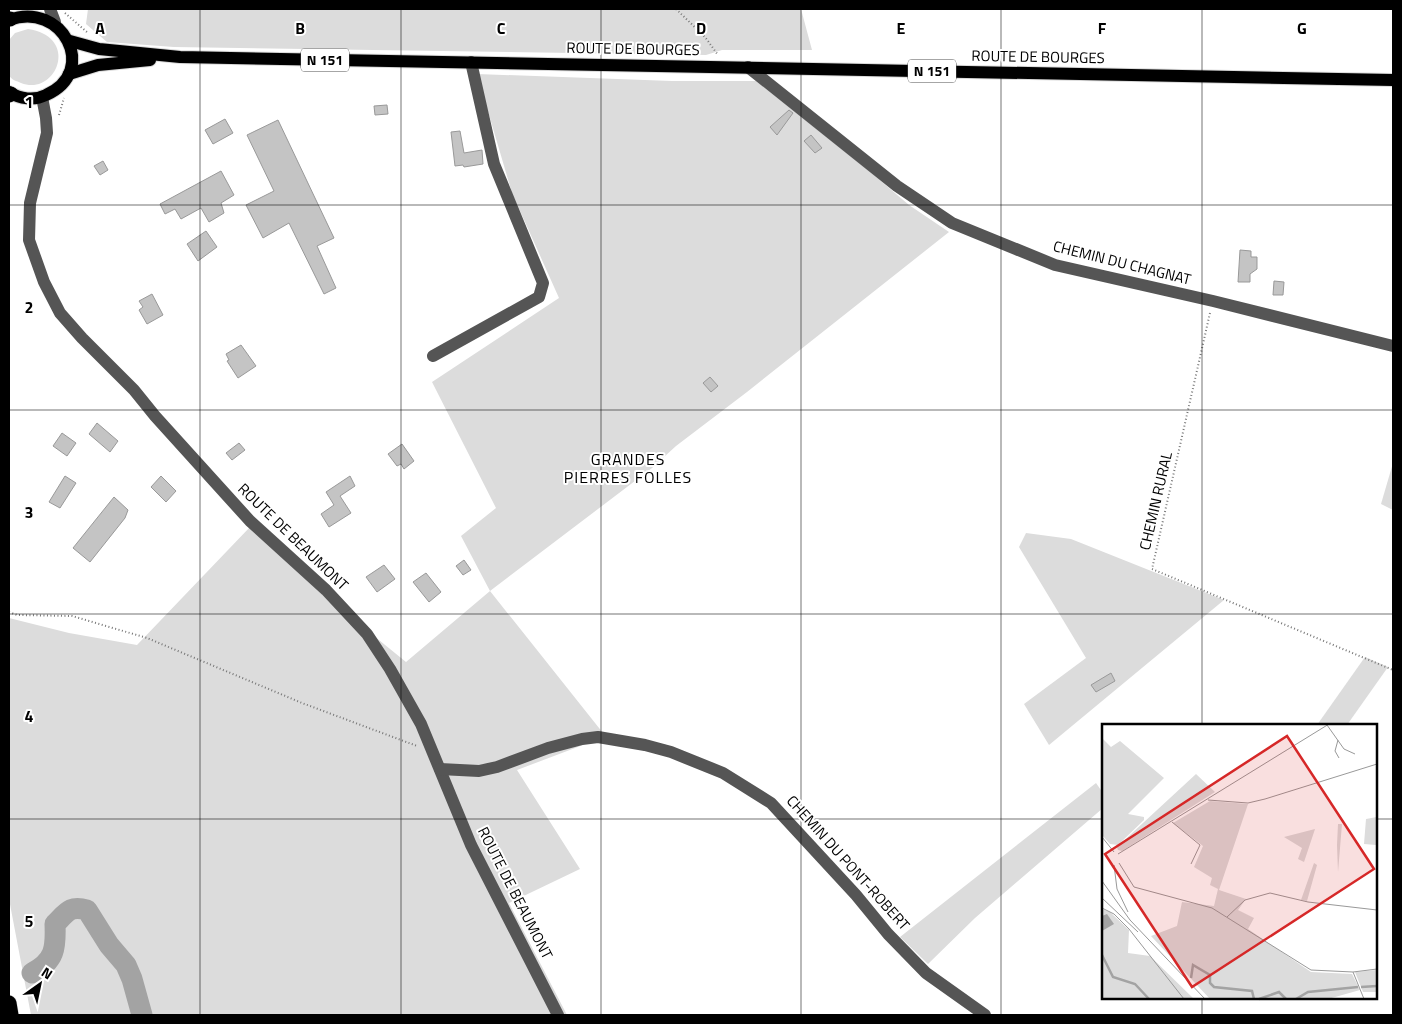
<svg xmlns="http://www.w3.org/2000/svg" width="1402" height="1024" font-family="'Titillium Web',sans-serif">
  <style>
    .green { fill: #dcdcdc }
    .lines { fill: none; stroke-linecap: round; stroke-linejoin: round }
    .river { stroke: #a3a3a3; stroke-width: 21 }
    .building { fill: #c4c4c4; stroke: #999 }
    .major-casing { stroke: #dbdbdb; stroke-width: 14 }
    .highway-casing { stroke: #dbdbdb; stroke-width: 16 }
    .path { stroke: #777; stroke-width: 2; stroke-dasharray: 1 2.5; stroke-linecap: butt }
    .minor { stroke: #555; stroke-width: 12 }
    .major { stroke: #000; stroke-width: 12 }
    .highway { stroke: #000; stroke-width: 15 }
    .grid { fill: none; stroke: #000; stroke-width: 1; stroke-opacity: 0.55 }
    .labels { text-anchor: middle; stroke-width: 4; stroke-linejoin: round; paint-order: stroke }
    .shield { fill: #fff; stroke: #4c4c4c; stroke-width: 1 }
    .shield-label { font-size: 14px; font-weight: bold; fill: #000 }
    .street-label { font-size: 15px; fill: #000; stroke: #fff }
    .neighbourhood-label { font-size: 16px; letter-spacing: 1px; fill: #000; stroke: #fff }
    .inset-river { fill: none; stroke: #a3a3a3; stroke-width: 2.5 }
    .inset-road { fill: none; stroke: #999; stroke-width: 1 }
    .view { fill: #d62828; fill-opacity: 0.15; stroke: #d62828; stroke-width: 2.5 }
    .inset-edge { fill: none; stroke: #000; stroke-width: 2.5 }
    .grid-label { font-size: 16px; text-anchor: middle; font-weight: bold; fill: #000; stroke: #fff; stroke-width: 4; stroke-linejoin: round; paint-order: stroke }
  </style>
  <rect width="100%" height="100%" fill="#fff"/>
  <g class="green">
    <polygon points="88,9 801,9 812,50 722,50 706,55 174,47 107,42 86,24"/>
    <path d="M28 29C81 37 56 97 21 83 17 81 11 80 9 75 6 68 9 48 9 40L15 33Z"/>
    <polygon points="477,74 672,81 756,81 868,170 909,205 949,232 747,392 676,446 652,468 490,591 603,733 583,745 517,770 580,869 509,903 567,1015 31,1015 9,899 9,618 69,633 137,645 250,527 320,592 406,662 490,591 461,536 496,508 432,382 559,298 512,193"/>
    <polygon points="1393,463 1393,510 1381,504"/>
    <polygon points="1026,533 1071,539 1224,600 1049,745 1024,704 1086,658 1019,547"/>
    <polygon points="1365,657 1388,667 1347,725 1317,725"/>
    <polygon points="1096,783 1103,793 1103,808 975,918 928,964 900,937"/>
  </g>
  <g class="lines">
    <path class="river" d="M32 973C55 961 56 948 55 924 67 912 70 905 87 910L109 945 126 965 132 979 142 1015"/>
  </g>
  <g class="building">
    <polygon points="387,105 388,114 375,115 374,106"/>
    <polygon points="789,110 793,113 777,135 770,127"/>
    <polygon points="225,119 233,133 213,144 205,130"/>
    <polygon points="278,120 334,238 317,246 336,288 324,294 289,223 263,238 246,205 274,191 247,135"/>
    <polygon points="460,131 464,153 482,150 483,164 464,167 463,165 455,166 451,132"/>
    <polygon points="811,135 822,148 815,153 804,141"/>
    <polygon points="103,161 108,170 100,175 94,166"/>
    <polygon points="221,171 234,195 221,203 224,213 209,222 201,208 181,219 175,209 165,214 160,204"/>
    <polygon points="206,231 217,247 198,261 187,244"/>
    <polygon points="1240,250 1251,251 1251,257 1257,257 1257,269 1250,274 1250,282 1238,282"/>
    <polygon points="1274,281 1284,282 1283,295 1273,295"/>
    <polygon points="152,294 163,315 147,324 139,310 143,307 139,301"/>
    <polygon points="241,345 256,366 238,378 227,361 229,360 226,354"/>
    <polygon points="710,377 718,386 711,392 703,383"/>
    <polygon points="97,423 118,441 110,452 89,434"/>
    <polygon points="62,433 76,443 67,456 53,446"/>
    <polygon points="239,443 245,450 232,460 226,453"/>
    <polygon points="402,444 414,461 404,469 401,464 397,466 388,454"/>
    <polygon points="65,476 76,483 60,508 49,502"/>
    <polygon points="161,476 176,491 166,502 151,487"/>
    <polygon points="350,476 355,486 340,496 351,513 329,527 321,514 334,505 326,492"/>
    <polygon points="114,497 128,510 125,518 90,562 73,548"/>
    <polygon points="464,560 471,570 463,575 456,566"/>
    <polygon points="384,565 395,579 377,592 366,577"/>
    <polygon points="426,573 441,592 429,602 413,582"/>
    <polygon points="1111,673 1115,681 1096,692 1091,685"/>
  </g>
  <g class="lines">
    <g class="major-casing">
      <g id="major">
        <path d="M9 20C62 0 100 71 46 95 34 101 20 99 9 92"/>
        <polyline points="70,41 99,49 180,57 1393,80"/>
        <polyline points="69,74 98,65 150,60"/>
      </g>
    </g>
    <g class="highway-casing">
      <g id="highway">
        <polyline points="9,19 10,19"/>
        <polyline points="9,95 11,94"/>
        <polyline points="9,1003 11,1015"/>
      </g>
    </g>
    <g class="path">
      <polyline points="676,9 705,37 718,55"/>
      <polyline points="65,13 88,33"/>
      <polyline points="59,115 64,98"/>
      <polyline points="1210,313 1152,569 1393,670"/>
      <polyline points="9,612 17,615 72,616 147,638 302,703 417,746"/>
    </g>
    <g class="minor">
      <polyline points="50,9 55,22"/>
      <polyline points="748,67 897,186 952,223 1055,265 1213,301 1393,346"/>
      <polyline points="42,97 46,118 47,133 30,203 29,240 44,282 60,313 82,338 134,390 155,416 250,521 326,590 367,634 390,669 421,724 471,845 558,1015"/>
      <polyline points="433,356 539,297 543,283 494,164 471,62"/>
      <polyline points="440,769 479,771 497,767 548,748 582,739 598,737 645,745 671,752 723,773 771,803 856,895 888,934 926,973 985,1015"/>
    </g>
    <use href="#major" class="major"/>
    <use href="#highway" class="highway"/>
  </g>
  <path class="grid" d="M200 9V1015M401 9V1015M601 9V1015M801 9V1015M1001 9V1015M1202 9V725M9 205H1393M9 410H1393M9 614H1393M9 819H1103M1376 819H1393M1202 998V1015"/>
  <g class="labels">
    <g class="shield">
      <rect x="301" y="48.5" width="48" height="23" rx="4"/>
      <rect x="908" y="59.5" width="48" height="23" rx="4"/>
    </g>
    <g class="shield-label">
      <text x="325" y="65">N 151</text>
      <text x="932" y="76">N 151</text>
    </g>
    <g class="street-label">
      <text transform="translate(633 49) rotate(1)" y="5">ROUTE DE BOURGES</text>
      <text transform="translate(1038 57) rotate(1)" y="5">ROUTE DE BOURGES</text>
      <text transform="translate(1122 263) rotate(14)" y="5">CHEMIN DU CHAGNAT</text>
      <text transform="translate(1156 501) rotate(-77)" y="5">CHEMIN RURAL</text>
      <text transform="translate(293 537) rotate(44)" y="5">ROUTE DE BEAUMONT</text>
      <text transform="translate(848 863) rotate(48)" y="5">CHEMIN DU PONT-ROBERT</text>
      <text transform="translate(515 893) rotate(63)" y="5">ROUTE DE BEAUMONT</text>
    </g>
    <g class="neighbourhood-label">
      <text x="628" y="465">GRANDES<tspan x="628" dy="18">PIERRES FOLLES</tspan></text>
    </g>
  </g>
  <g transform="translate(1102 724)">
    <rect width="275" height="275" fill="#fff"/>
    <path d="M0 14 9 23 18 17 62 54 26 90 42 93V96L16 121 8 120 0 111ZM94 50 113 68 20 127 16 126 15 123ZM108 77 146 80 117 166 144 175 136 186 152 194 146 205 209 248 250 250 258 266 226 275H108L49 212 75 202 80 178 112 182 116 165 108 161 110 154 92 143 101 122 71 99ZM275 93 274 121 262 120 264 95ZM236 100H240L236 148 235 121ZM213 105 202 138 196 135 200 124 182 113ZM212 139 215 141 205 177 199 176ZM0 185 8 188 27 206 26 229 48 232 92 275H0ZM275 246V268H261L253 248Z" fill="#dcdcdc"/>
    <path d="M5 190 12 200 0 207V192Z" fill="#a3a3a3"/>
    <path class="inset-river" d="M0 231 11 253 33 260 47 275M89 254 91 241 108 251V259L112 263 150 267 152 275M259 263 275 262M157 275 177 268 184 275M194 275 206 268 256 263"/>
    <path class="inset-road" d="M225 1 242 25 253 30M236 16 233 27 237 34M106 76 146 79 163 75 275 40M70 98 98 121 89 140M0 113 12 128M16 130 227 0M17 139 32 163 110 184 209 246 251 248 262 275M12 141 15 165 26 188M0 157 28 196 103 275M0 174 36 208M0 184 12 190 27 205 82 275M125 193 143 176 168 169 206 178 275 186M251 248 275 245"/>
    <path class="view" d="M185 12 272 145 90 263 3 130Z"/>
    <rect width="275" height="275" class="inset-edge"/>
  </g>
  <g class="grid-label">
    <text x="100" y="34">A</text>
    <text x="300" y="34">B</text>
    <text x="501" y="34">C</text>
    <text x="701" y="34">D</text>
    <text x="901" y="34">E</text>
    <text x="1102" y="34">F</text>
    <text x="1302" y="34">G</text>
    <text x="29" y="108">1</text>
    <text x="29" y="313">2</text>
    <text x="29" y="518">3</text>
    <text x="29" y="722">4</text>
    <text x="29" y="927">5</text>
  </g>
  <rect width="1402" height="1024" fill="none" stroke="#000000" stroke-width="20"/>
  <g transform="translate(40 984) rotate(33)" stroke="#ffffff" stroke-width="4" paint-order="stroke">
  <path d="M0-4L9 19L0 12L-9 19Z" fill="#000000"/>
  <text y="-8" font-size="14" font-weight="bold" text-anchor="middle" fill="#000000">N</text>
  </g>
</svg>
